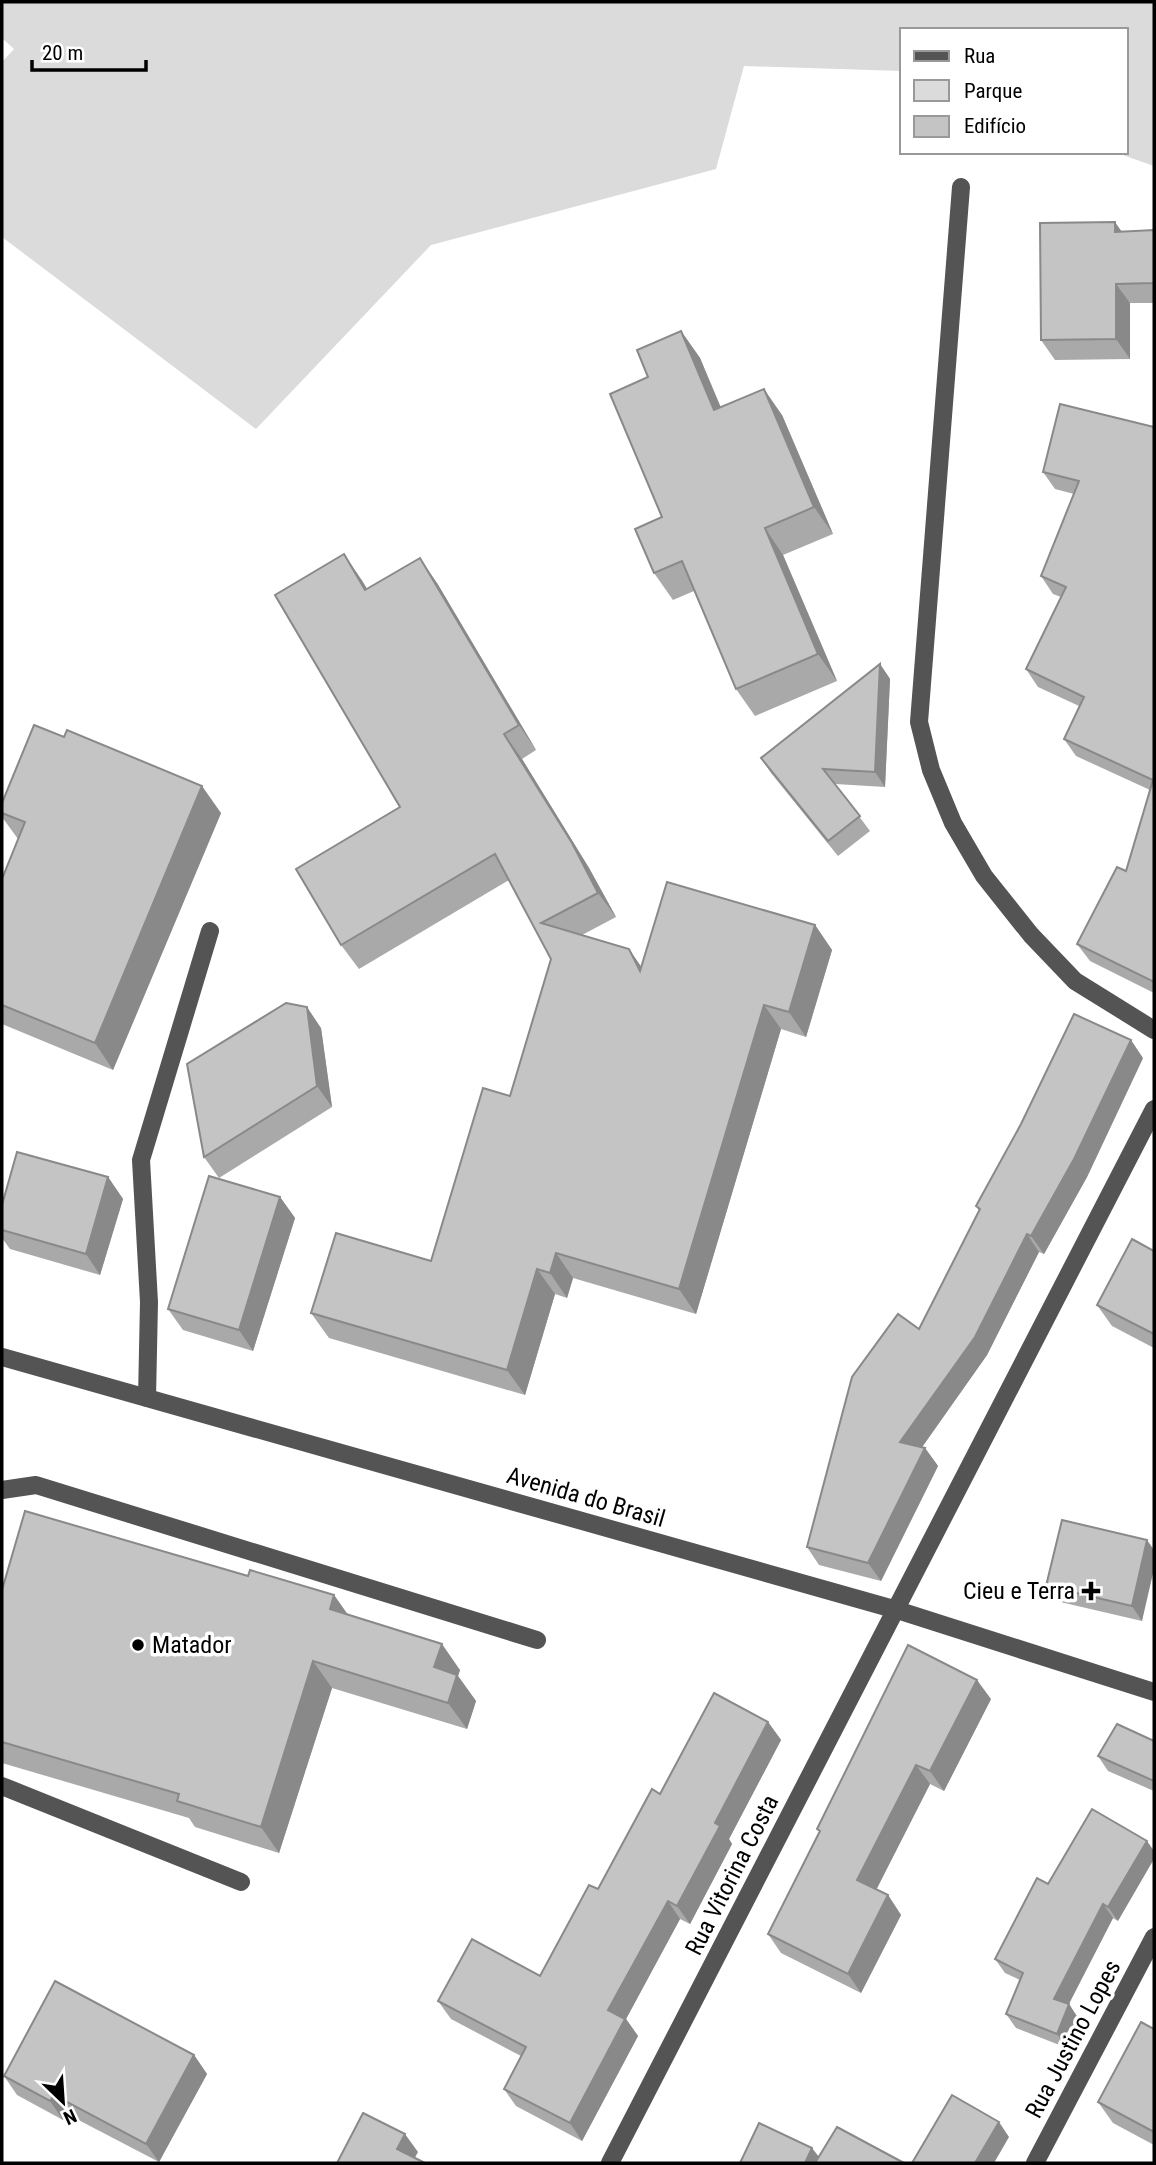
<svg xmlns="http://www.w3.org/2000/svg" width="1156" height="2165" font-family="'Roboto Condensed',sans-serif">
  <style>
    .green { fill: #dbdbdb }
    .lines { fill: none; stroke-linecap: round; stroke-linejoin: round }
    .minor { stroke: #545454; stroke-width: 18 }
    .wall { fill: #a9a9a9 }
    .shaded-wall { fill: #898989 }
    .building { fill: #c4c4c4; stroke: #898989; stroke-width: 2 }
    .poi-dot { fill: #000; stroke: #fff; stroke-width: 2.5 }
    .labels { text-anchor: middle; stroke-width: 7; stroke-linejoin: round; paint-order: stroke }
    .street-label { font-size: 24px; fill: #000; stroke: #fff }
    .poi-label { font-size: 24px; fill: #000; stroke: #fff; text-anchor: end }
  </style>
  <rect width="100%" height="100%" fill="#fff"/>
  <polygon class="green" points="2,2 1154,2 1154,166 1114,152 1126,152 1126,30 902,30 902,71 744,66 716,169 431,245 256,429 2,237 2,62 14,49 2,38"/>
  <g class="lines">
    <g class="minor">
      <polyline points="961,187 919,722 931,770 953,823 984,876 1031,935 1075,981 1154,1030"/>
      <polyline points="2,1357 897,1610 1154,1692"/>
      <polyline points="147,1398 149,1302 141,1160 210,931"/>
      <polyline points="2,1490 36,1485 537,1640"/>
      <polyline points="2,1786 241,1882"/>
      <polyline points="610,2163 1154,1109"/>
      <polyline points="1035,2163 1154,1937"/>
    </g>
  </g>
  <g class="wall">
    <polygon points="1154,230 1154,303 1130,303 1130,359 1055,360 1041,340 1122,232"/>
    <polygon points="681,331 700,358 720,407 782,415 833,534 783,555 837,681 755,716 736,689 694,591 673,600 654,573 662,517 648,377"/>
    <polygon points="1154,427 1154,993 1090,961 1077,944 1126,871 1150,790 1076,756 1064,739 1079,706 1038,687 1026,669 1061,597 1053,594 1041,576 1074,494 1055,489 1043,472"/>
    <polygon points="361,579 367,589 437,583 536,750 522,759 589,868 616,917 582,935 629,949 642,968 815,925 832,950 806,1037 781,1029 696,1314 573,1278 567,1298 555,1294 525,1395 329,1338 311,1313 431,1261 510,1096 551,959 509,880 359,969 341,945 400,807"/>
    <polygon points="880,664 890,679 885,787 835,784 870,831 838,856 771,773 761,758"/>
    <polygon points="64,737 221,813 113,1070 2,1024 2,879 18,839 2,817 2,803"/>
    <polygon points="321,1028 332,1107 219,1178 204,1157"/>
    <polygon points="1143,1058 1087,1177 1044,1254 1039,1252 987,1355 922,1447 925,1448 938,1466 881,1581 819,1565 807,1547 979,1211 976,1206"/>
    <polygon points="108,1177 123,1199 100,1275 10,1249 2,1238 2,1205"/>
    <polygon points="280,1197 295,1218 253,1351 183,1330 168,1309"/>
    <polygon points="1154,1251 1154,1348 1112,1326 1097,1305"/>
    <polygon points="1147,1540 1142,1621 1056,1601 1046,1586"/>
    <polygon points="248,1576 334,1595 348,1615 460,1670 458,1676 476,1701 467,1729 332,1688 279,1853 195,1827 189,1818 2,1763 2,1590"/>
    <polygon points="991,1699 944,1791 930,1784 876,1890 888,1895 901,1915 861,1993 781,1953 768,1934 820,1832 817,1829"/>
    <polygon points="768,1722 781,1740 729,1839 732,1844 690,1924 680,1919 626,2019 638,2036 582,2141 516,2106 504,2089 521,2056 451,2019 438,2001 540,1976 598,1889 660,1794"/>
    <polygon points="1154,1741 1154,1791 1108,1771 1098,1756"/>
    <polygon points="1092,1809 1118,1921 1113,1918 1069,2004 1078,2018 1067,2048 1016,2028 1006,2014 1020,1980 1005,1973 995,1959 1048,1884"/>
    <polygon points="1154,2029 1154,2145 1113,2123 1098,2102"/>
    <polygon points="194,2055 207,2074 159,2162 67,2114 63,2120 17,2095 4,2076"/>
  </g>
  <g class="shaded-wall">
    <polygon points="1115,222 1129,242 1115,232"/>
    <polygon points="1116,284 1130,303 1130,359 1116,339"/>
    <polygon points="681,331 700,358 733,436 714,410"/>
    <polygon points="764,389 782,415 833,534 814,507"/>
    <polygon points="765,528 783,555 837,681 818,654"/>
    <polygon points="344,554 361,579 383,615 365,590"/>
    <polygon points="420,558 437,583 536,750 519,725"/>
    <polygon points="880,664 890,679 885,787 875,772"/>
    <polygon points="504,734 522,759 589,868 616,917 598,893"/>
    <polygon points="202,786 221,813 113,1070 95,1043"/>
    <polygon points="815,925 832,950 806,1037 789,1012"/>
    <polygon points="629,949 646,974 640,971"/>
    <polygon points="764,1005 781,1029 696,1314 679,1289"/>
    <polygon points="307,1007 321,1028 332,1107 317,1086"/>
    <polygon points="1131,1040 1143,1058 1087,1177 1044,1254 1031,1236"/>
    <polygon points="108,1177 123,1199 100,1275 86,1254"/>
    <polygon points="280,1197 295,1218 253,1351 239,1330"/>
    <polygon points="1027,1234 1039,1252 987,1355 913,1460 900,1442"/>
    <polygon points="556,1253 573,1278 567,1298 550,1273"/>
    <polygon points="537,1269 555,1294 525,1395 507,1370"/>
    <polygon points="925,1448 938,1466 881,1581 868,1563"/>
    <polygon points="1147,1540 1154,1550 1154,1569 1142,1621 1132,1606"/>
    <polygon points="334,1595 353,1622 330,1609"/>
    <polygon points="442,1644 460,1670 458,1676 476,1701 467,1729 448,1703 434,1667"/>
    <polygon points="313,1661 332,1688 279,1853 261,1827"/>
    <polygon points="977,1680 991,1699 944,1791 930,1771"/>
    <polygon points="768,1722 781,1740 729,1839 732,1844 690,1924 677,1906 715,1823"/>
    <polygon points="916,1765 930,1784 871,1900 857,1880"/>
    <polygon points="1147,1841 1154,1851 1154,1859 1118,1921 1108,1907"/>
    <polygon points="888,1895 901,1915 861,1993 848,1974"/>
    <polygon points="668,1901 680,1919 626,2019 638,2036 582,2141 570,2123 608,2010"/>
    <polygon points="1103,1904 1113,1918 1064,2013 1054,1999"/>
    <polygon points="1069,2004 1078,2018 1067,2048 1057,2034"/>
    <polygon points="194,2055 207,2074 159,2162 146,2144"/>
    <polygon points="54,2095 67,2114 63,2120 50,2101"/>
    <polygon points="999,2122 1009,2137 994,2163 975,2163"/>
    <polygon points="405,2134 418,2152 412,2163 397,2149"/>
    <polygon points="812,2148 823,2162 822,2163 805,2163"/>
  </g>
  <g class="building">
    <polygon points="1115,222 1115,232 1154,230 1154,283 1116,284 1116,339 1041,340 1040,223"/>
    <polygon points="681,331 714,410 764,389 814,507 765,528 818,654 736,689 682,561 654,573 635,529 662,517 610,394 648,377 637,350"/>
    <polygon points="1060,404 1154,427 1154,982 1077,944 1117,867 1126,871 1153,780 1064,739 1084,697 1026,669 1066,587 1041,576 1079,481 1043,472"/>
    <polygon points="344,554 365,590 420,558 519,725 504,734 572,843 598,893 541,923 629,949 640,971 667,882 815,925 789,1012 764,1005 679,1289 556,1253 550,1273 537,1269 507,1370 311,1313 336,1233 431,1261 483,1088 510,1096 551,959 495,854 341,945 296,869 400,807 275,595"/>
    <polygon points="880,664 875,772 823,769 860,816 828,841 761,758"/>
    <polygon points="34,725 64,737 67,730 202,786 95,1043 2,1005 2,879 25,822 2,813 2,803"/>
    <polygon points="286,1003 307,1007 317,1086 204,1157 187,1064"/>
    <polygon points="1074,1014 1131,1040 1074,1159 1031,1236 1027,1234 975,1337 900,1442 925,1448 868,1563 807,1547 852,1377 898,1314 919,1329 980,1209 976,1206 1021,1124"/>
    <polygon points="17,1152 108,1177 86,1254 2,1230 2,1205"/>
    <polygon points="209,1176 280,1197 239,1330 168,1309"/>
    <polygon points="1132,1239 1154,1251 1154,1334 1097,1305"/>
    <polygon points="25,1511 248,1576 250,1570 334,1595 330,1609 442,1644 434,1667 457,1675 448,1703 313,1661 261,1827 177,1801 179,1794 2,1742 2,1590"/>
    <polygon points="1062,1520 1147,1540 1132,1606 1046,1586"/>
    <polygon points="908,1645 977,1680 930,1771 916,1765 857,1880 888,1895 848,1974 768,1934 820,1831 817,1829"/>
    <polygon points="714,1693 768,1722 715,1823 720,1826 677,1906 668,1901 608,2010 625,2019 570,2123 504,2089 526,2047 438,2001 472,1939 540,1976 589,1885 598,1889 652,1789 660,1794"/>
    <polygon points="1117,1724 1154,1741 1154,1781 1098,1756"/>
    <polygon points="1092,1809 1147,1841 1108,1907 1103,1904 1054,1999 1069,2004 1057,2034 1006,2014 1023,1973 995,1959 1037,1878 1048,1884"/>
    <polygon points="55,1981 194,2055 146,2144 54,2095 50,2101 4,2076"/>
    <polygon points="1141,2022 1154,2029 1154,2132 1098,2102"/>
    <polygon points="952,2095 999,2122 975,2163 912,2163"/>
    <polygon points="363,2113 405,2134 397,2149 425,2163 337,2163"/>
    <polygon points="759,2123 812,2148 805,2163 740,2163"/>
    <polygon points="837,2127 904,2163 815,2163"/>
  </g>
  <g class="poi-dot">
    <path d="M1087.5 1580.5h7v7h7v7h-7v7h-7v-7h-7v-7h7z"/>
    <circle cx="138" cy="1645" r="7"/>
  </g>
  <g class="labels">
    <g class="street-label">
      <text transform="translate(586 1497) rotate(16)" y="8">Avenida do Brasil</text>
      <text transform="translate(732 1875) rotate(-63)" y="8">Rua Vitorina Costa</text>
      <text transform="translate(1073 2039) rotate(-62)" y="8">Rua Justino Lopes</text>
    </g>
    <g class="poi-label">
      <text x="1075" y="1599">Cieu e Terra</text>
      <text x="152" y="1653" text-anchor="start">Matador</text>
    </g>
  </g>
  <rect width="1156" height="2165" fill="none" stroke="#000000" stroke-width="7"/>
  <rect x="900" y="28" width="228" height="126" fill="#ffffff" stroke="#999999" stroke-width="2"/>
  <rect x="914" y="51" width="35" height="10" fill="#545454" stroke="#999999" stroke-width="2"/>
  <text x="964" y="63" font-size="21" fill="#000000">Rua</text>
  <rect x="914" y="80" width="35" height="21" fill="#dbdbdb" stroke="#999999" stroke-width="2"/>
  <text x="964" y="98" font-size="21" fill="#000000">Parque</text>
  <rect x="914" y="116" width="35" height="21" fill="#c4c4c4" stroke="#999999" stroke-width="2"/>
  <text x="964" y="133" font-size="21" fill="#000000">Edifício</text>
  <g transform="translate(63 2102) rotate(155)" stroke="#ffffff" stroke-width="5" paint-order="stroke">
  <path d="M0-5L12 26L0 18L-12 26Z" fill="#000000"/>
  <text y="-10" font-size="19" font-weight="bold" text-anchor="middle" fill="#000000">N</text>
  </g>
  <path d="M32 60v10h114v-10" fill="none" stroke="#000000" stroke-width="3.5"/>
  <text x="42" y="60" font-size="21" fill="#000000" stroke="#ffffff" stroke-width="5" paint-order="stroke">20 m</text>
</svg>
